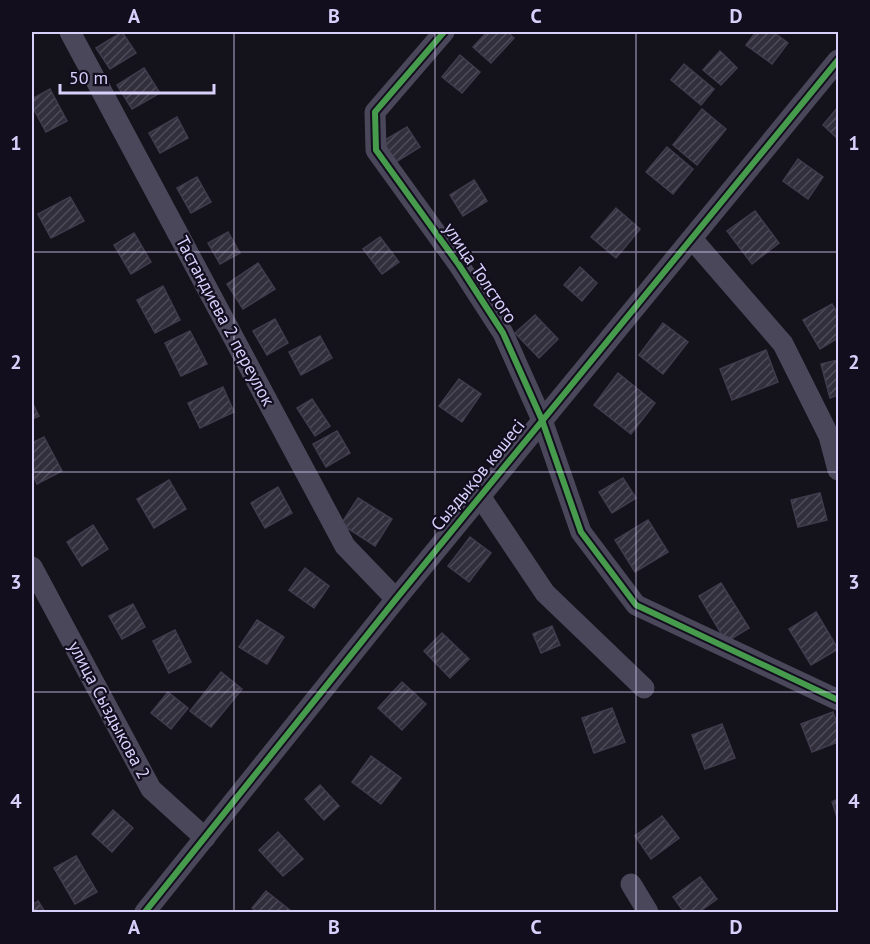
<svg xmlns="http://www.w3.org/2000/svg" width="870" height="944" font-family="'PT Sans',sans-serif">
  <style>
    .building { fill: url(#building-hatch); stroke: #413c4d; stroke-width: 1.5 }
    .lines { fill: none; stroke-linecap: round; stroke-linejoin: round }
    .minor { stroke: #4a475b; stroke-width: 21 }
    .cycleway-casing { stroke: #120e1e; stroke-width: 10 }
    .cycleway { stroke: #469c4c; stroke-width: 6 }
    .grid { fill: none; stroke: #d8cffb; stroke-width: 1.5; stroke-opacity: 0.55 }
    .labels { text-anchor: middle; stroke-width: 4.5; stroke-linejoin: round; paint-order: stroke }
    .street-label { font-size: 18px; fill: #d8cffb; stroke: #120e1e }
    .neatline { fill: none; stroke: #d8cffb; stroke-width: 2 }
    .grid-label { font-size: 20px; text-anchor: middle; font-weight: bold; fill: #d8cffb }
  </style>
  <defs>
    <pattern id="building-hatch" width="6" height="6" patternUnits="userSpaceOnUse" patternTransform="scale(1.5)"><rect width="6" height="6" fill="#322f3d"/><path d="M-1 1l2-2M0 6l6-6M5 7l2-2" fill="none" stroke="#4f4c5a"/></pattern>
  </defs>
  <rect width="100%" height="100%" fill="#14121a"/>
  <g class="building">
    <polygon points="122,32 136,53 110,69 96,48"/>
    <polygon points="487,32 507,32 514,38 491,63 473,47"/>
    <polygon points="756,32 773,32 788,43 772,64 746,45"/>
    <polygon points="720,51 737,68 721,85 703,70"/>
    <polygon points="460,55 480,72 462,93 442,77"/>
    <polygon points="684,64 714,89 701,105 671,80"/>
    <polygon points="144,68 160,93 132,109 117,85"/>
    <polygon points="50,89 67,121 46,132 32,106 32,99"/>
    <polygon points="838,107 838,139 823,125"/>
    <polygon points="702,109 726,129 697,165 673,145"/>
    <polygon points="177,117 188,138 160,153 149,133"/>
    <polygon points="407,127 420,147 396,162 383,141"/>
    <polygon points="667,147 693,169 673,194 646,172"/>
    <polygon points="798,159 823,177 808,199 783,181"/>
    <polygon points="197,177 211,202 191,213 177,188"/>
    <polygon points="474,180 487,201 463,216 450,195"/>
    <polygon points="70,197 84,221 51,238 38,214"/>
    <polygon points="616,208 640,229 616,258 591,237"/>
    <polygon points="755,211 779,243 752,264 727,231"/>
    <polygon points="228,232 240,253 220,264 208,243"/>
    <polygon points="134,233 151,262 131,274 114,245"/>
    <polygon points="380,237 399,262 382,274 363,249"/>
    <polygon points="258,263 275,289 243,309 227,284"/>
    <polygon points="580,267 597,283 582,301 564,285"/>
    <polygon points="163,286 180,320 155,333 137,300"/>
    <polygon points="832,304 838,314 838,338 820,349 803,320"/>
    <polygon points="535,315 558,339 539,358 515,333"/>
    <polygon points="275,319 288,343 267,355 253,331"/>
    <polygon points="663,323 688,342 663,374 639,355"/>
    <polygon points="190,331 207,364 181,376 165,343"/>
    <polygon points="320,336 332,358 301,375 289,352"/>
    <polygon points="766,350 778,382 732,400 720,369"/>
    <polygon points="838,360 838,395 830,398 821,364"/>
    <polygon points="618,373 655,403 631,434 594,405"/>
    <polygon points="459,379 481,394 462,422 439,406"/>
    <polygon points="223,387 234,412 200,428 188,403"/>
    <polygon points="312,399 330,426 315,436 297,408"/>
    <polygon points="32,402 39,416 32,419"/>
    <polygon points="337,431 350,453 326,467 313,444"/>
    <polygon points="44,437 62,471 37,484 32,473 32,443"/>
    <polygon points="623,478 636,498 612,513 599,492"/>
    <polygon points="169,480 186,509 154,528 137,499"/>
    <polygon points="278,487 292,513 265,528 251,503"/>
    <polygon points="820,493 827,520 798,527 791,500"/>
    <polygon points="358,498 392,519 375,546 341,524"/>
    <polygon points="648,520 668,552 635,572 615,540"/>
    <polygon points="93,525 108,549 82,566 67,542"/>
    <polygon points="470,537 491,553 469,582 448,566"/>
    <polygon points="305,568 329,586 314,608 289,590"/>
    <polygon points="721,583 749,628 726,642 699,596"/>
    <polygon points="133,604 145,627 122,639 109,616"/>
    <polygon points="816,612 838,649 811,665 789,629"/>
    <polygon points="257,620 284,637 267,664 239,647"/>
    <polygon points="552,626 560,645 541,653 533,634"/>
    <polygon points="175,630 191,662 169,673 153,641"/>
    <polygon points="442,633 469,659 450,678 424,651"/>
    <polygon points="221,672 242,689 211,727 190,711"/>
    <polygon points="402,682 426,704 402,730 378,708"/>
    <polygon points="168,692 188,708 171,729 151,713"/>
    <polygon points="612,708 625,742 594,753 582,718"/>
    <polygon points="833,712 838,726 838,742 812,752 801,724"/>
    <polygon points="722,724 735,758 705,769 692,735"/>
    <polygon points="371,756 401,778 381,804 352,782"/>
    <polygon points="320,785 339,806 324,820 305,799"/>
    <polygon points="838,799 838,820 832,802"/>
    <polygon points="113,810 133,828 112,852 92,834"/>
    <polygon points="662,816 679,838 651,859 635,836"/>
    <polygon points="278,832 303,859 283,876 259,850"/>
    <polygon points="76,856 97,892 75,904 54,868"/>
    <polygon points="700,877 717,899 699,912 684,912 673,897"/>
    <polygon points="266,891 291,911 290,912 258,912 252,908"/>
    <polygon points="38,901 45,912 32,912 32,905"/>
  </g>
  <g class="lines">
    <g class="minor">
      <polyline points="70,32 345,546 396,599"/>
      <polyline points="444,32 375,112 376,150 459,265 503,333 542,420 581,532 636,605 838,700"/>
      <polyline points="692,239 783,344 829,436 838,470"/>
      <polyline points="480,496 545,593 644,688"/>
      <polyline points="32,567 151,789 205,838"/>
      <polyline points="631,884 648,912"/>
      <polyline points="145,912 396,599 838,60"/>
    </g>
    <g class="cycleway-casing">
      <g id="cycleway">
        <polyline points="444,32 375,112 376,150 459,265 503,333 542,420 581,532 636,605 838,700"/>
        <polyline points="145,912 396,599 838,60"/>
      </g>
    </g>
    <use href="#cycleway" class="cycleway"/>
  </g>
  <path class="grid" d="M234 32V912M435 32V912M636 32V912M32 252H838M32 472H838M32 692H838"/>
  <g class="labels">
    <g class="street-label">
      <text transform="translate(480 273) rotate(56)" y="6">улица Толстого</text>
      <text transform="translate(225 321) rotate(62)" y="6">Тастандиева 2 переулок</text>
      <text transform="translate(478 475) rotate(-51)" y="6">Сыздықов көшесі</text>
      <text transform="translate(109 710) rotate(62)" y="6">улица Сыздыкова 2</text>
    </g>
  </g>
  <rect width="870" height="944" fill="none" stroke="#120e1e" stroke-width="66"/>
  <path d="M60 84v9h154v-9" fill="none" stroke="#d8cffb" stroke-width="3"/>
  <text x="69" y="84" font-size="18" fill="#d8cffb" stroke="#120e1e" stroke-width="4.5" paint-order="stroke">50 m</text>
  <rect x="33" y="33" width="804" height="878" class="neatline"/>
  <g class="grid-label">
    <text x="134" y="23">A</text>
    <text x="334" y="23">B</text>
    <text x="536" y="23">C</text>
    <text x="736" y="23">D</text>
    <text x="16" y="150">1</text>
    <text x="854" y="150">1</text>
    <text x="16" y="369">2</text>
    <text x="854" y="369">2</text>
    <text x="16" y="589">3</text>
    <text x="854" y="589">3</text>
    <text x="16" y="808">4</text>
    <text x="854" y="808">4</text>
    <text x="134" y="934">A</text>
    <text x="334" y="934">B</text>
    <text x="536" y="934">C</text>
    <text x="736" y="934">D</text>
  </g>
</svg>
